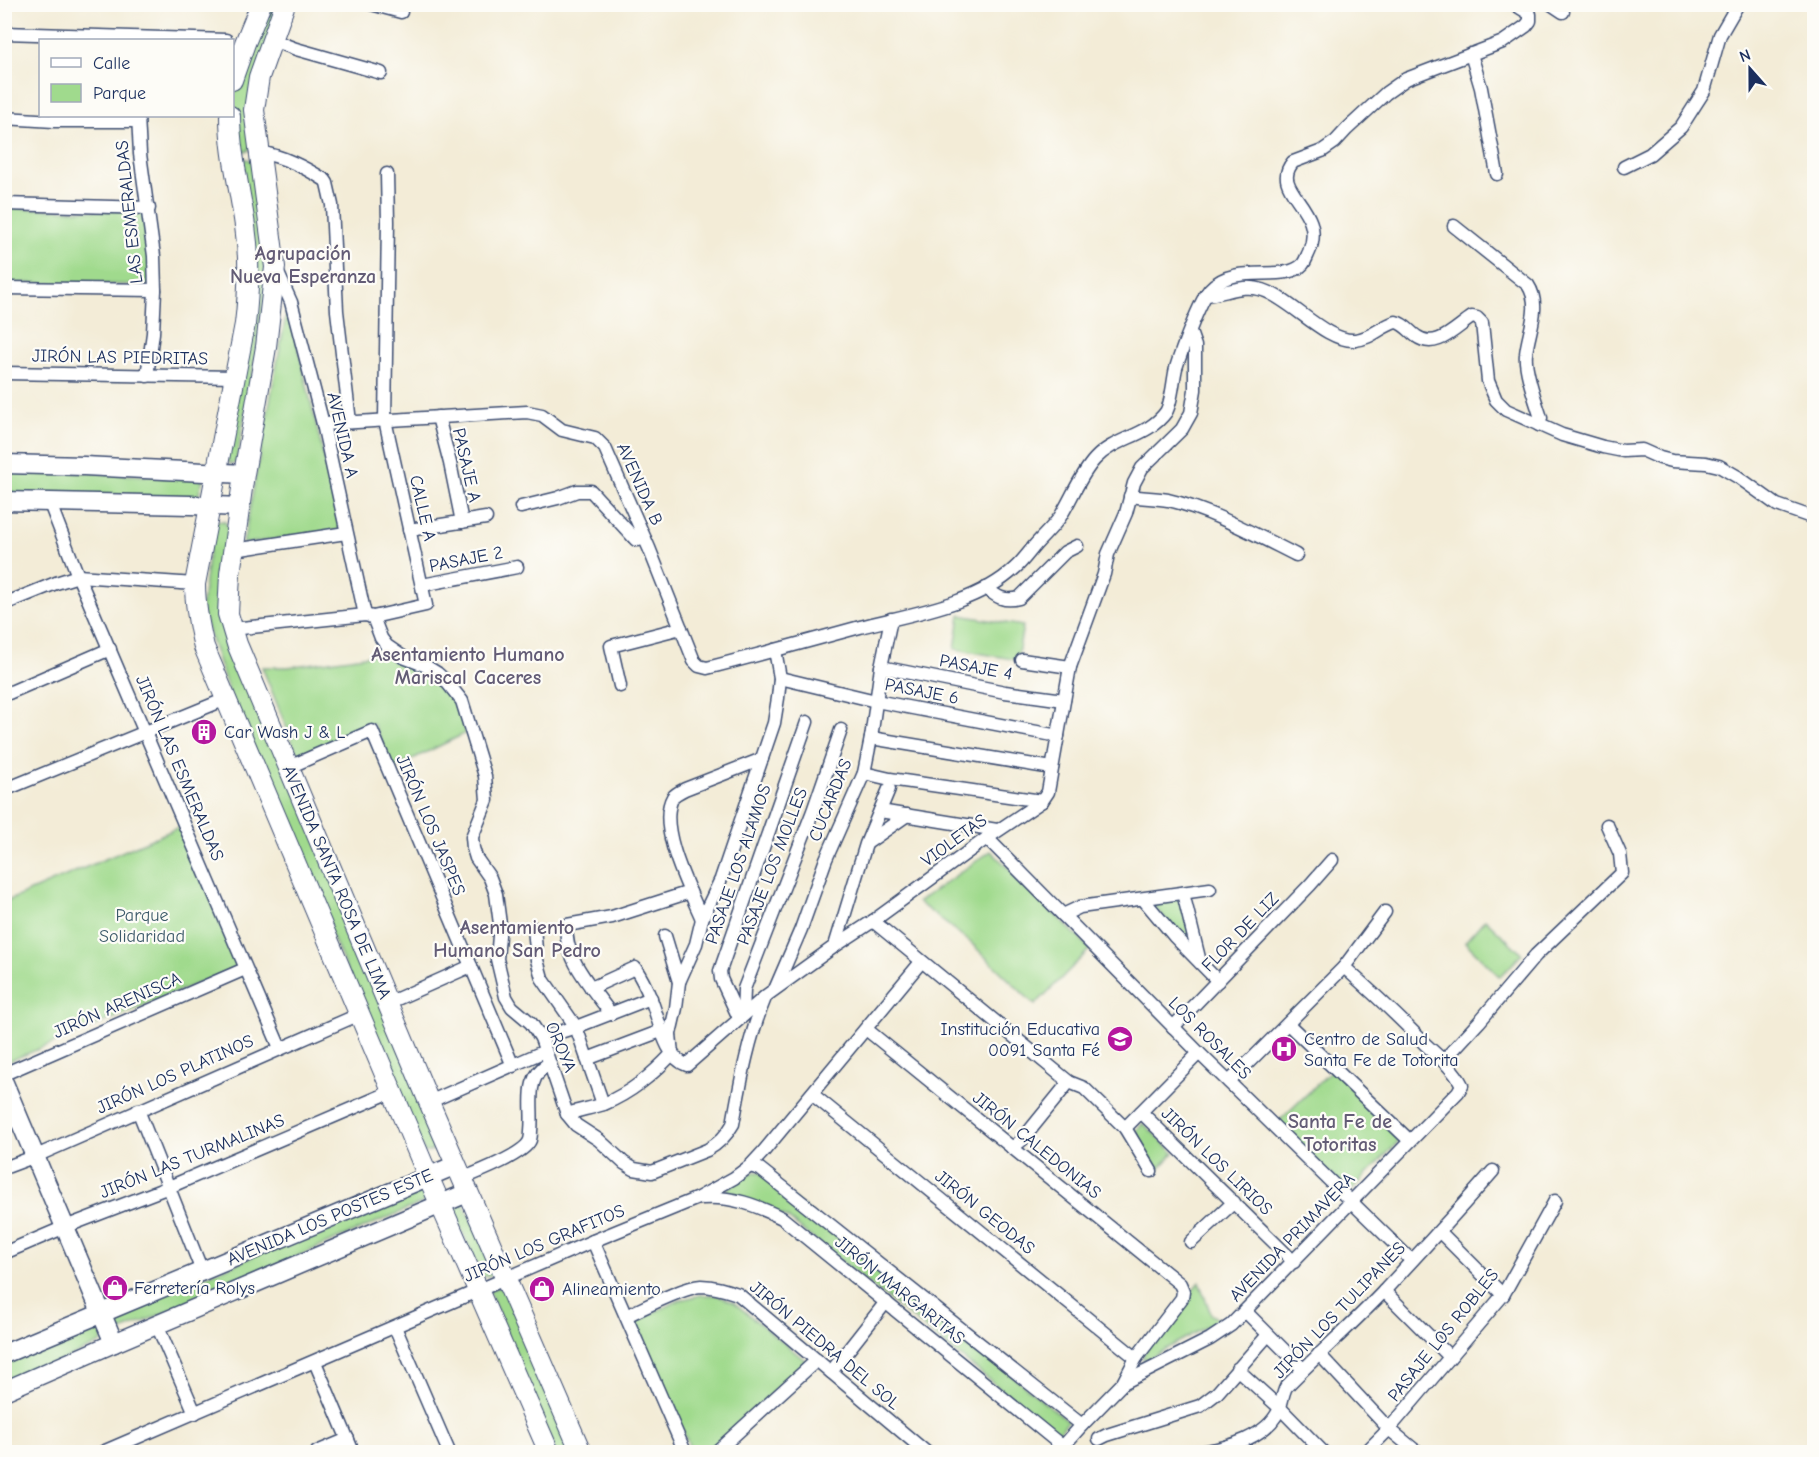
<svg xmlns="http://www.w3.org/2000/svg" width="1819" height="1457" font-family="'Comic Neue',sans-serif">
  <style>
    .green { fill: #a0da8d; stroke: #5e8476; stroke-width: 1.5 }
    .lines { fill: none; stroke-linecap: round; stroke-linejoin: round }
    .street-casing { stroke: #3b4b70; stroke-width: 15 }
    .secondary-casing { stroke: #3b4b70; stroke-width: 21 }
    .primary-casing { stroke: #3b4b70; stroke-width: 22 }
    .street { stroke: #fff; stroke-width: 12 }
    .secondary { stroke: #fff; stroke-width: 18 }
    .primary { stroke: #fff; stroke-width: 20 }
    .labels { text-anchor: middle; stroke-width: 4.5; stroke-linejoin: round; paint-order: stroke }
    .street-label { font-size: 18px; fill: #1b2f5e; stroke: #fdfcf7 }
    .poi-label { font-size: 18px; fill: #1b2f5e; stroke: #fdfcf7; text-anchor: start }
    .park-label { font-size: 18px; fill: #3c5a6a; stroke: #fdfcf7 }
    .neighbourhood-label { font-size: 20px; font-weight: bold; fill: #635c76; stroke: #fdfcf7 }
  </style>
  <rect width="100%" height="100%" fill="#fdfcf7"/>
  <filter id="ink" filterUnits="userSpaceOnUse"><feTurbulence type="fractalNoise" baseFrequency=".0167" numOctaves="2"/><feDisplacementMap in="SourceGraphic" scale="12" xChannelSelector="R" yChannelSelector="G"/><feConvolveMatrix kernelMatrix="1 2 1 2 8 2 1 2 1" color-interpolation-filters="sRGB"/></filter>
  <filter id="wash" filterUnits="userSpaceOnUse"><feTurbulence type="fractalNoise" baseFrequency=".008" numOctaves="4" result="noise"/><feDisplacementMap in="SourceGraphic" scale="24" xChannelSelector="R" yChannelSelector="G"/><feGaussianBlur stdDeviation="1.35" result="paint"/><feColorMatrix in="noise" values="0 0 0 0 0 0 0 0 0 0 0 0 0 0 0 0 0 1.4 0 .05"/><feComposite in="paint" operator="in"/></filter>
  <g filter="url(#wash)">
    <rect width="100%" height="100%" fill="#f3ecd7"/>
    <g class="green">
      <path d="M266 5H278L251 146 248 151H240C237 133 232 115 234 96 237 70 256 30 266 5Z"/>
      <polygon points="247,159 252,161 268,286 236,463 232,464 228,462 226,456 244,354 241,161"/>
      <polygon points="5,208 147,212 154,285 5,283"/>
      <polygon points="288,305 341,530 243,544"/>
      <polygon points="5,468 203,479 197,500 5,496"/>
      <polygon points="224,521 230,529 223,597 440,1147 428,1152 424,1152 230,695 201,610 213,522"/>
      <polygon points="960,615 1023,626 1017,660 955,649"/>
      <polygon points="385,653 426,670 452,694 466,733 394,768 373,723 298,756 262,667 288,667"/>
      <polygon points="182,826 240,966 5,1063 5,902"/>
      <polygon points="991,851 1090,949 1035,1005 970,942 918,902"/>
      <polygon points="1181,897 1193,949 1149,901"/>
      <polygon points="1485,919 1522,954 1500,977 1465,942"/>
      <polygon points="1333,1069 1403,1137 1350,1192 1277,1123"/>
      <polygon points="1143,1123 1174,1153 1157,1171 1136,1131"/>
      <path d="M754 1172H760L1068 1421 1057 1434 786 1217 728 1194 727 1189C735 1181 745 1176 754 1172Z"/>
      <polygon points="418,1188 424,1190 429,1200 117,1333 111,1323 113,1315"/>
      <polygon points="463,1203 496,1269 491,1275 482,1277 453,1210"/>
      <polygon points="1199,1282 1211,1314 1219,1320 1147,1359 1142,1359 1145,1350"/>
      <polygon points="498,1287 504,1288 576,1452 555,1452 489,1291"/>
      <polygon points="701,1295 716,1295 733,1302 806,1361 710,1452 692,1452 635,1321 680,1300"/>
      <polygon points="91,1323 98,1326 103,1337 101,1343 5,1386 4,1361"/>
    </g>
  </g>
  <g filter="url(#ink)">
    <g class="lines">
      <g class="street-casing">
        <g id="street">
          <polyline points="371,4 401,12"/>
          <polyline points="1440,4 1445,4"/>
          <polyline points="1551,4 1563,12"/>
          <polyline points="4,33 226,40"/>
          <polyline points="272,40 296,49 381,73"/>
          <polyline points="1471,54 1481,88 1497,174"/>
          <polyline points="138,116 140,154 154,256 155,290 153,333 147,376"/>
          <polyline points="4,118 54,121 138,121"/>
          <path d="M258 152C283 156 304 167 325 180L327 183 332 205 337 311 350 422"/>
          <polyline points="1624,167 1650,154 1681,127 1704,91 1720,35 1738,4"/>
          <polyline points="4,204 149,208"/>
          <path d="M1454 226 1528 285C1542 306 1528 332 1526 354 1524 369 1536 402 1541 418L1539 425"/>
          <polyline points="277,271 291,302 323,424 365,615"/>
          <polyline points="4,288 155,290"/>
          <path d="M1205 295C1225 294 1242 283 1263 290 1291 299 1326 342 1355 340 1371 339 1381 326 1396 322 1405 324 1409 331 1416 336 1436 351 1455 328 1472 317L1477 318 1482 323 1488 381 1496 400 1506 410 1562 435 1603 447 1623 451 1642 450 1660 458 1672 461 1706 463 1719 466 1738 477 1777 505 1814 518"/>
          <polyline points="4,373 235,377"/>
          <polyline points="438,417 450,463 462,522"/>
          <path d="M323 424 527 412 542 415 562 430 595 438 605 448 649 548 694 661 699 666 707 668C758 655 809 641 860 627 910 614 976 605 1015 568 1023 561 1029 552 1036 544 1044 535 1053 527 1060 517 1072 498 1080 475 1095 459 1115 437 1148 437 1166 412 1172 402 1173 380 1176 368 1181 352 1200 300 1210 289 1236 261 1285 284 1303 264 1306 260 1307 256 1309 252 1328 208 1268 191 1293 162L1322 151 1335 142 1347 129 1386 93 1406 79 1503 42 1526 26 1530 21V14L1514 4"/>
          <path d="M1130 496C1143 498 1156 498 1168 500 1209 509 1258 536 1296 555"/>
          <polyline points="49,501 78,576 280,1048"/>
          <polyline points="521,507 558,498 577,491 591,491 636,540 645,539"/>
          <polyline points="409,530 486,518"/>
          <polyline points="234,550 346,533"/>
          <polyline points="422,585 517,567"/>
          <path d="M986 588C997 597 1004 602 1019 598L1065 552 1077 546"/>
          <polyline points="4,604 56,583 78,576 195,584"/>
          <path d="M373 617 381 638 387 646 403 657 424 665 437 673 446 681 462 701 485 776 487 800 472 837 473 848 476 858 490 878 496 894 500 924 497 959 506 997 512 1007 531 1023 541 1038 567 1114 576 1125 599 1140 624 1163 634 1169 652 1172 707 1150C718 1144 727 1135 733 1124 741 1080 748 1039 765 998"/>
          <polyline points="232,629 365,615 373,617 426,605 385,420 388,222 387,174"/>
          <polyline points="1022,660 1070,667"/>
          <polyline points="881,667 1005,692 1064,700"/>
          <polyline points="780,678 876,701 1058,736"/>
          <polyline points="620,686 611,646 681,628"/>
          <polyline points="4,695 110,649"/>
          <polyline points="871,738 1052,768"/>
          <polyline points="289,767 372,731 513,1066"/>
          <polyline points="864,773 890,779 1042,801"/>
          <polyline points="4,790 226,699"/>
          <polyline points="880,811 997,830"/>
          <polyline points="987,838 1199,1053 1411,1260"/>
          <polyline points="867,843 907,815"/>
          <polyline points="1183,893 1200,962"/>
          <polyline points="1143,899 1174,936 1218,981"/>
          <polyline points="1063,915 1080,907 1210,889"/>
          <path d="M702 919C690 891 656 826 673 797 675 794 681 791 685 789L762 759"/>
          <polyline points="873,921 1069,1082 1084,1088 1125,1128 1151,1171"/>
          <polyline points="534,928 537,960 542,978 576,1027 603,1104"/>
          <polyline points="665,936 679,982"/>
          <polyline points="835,946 866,844 889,789"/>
          <polyline points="776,987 801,929 826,859 864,773 871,738 881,667 891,619"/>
          <path d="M591 988 635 968C641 977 646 987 650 997 659 1017 664 1058 687 1065L767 995 835 946 873 921 987 838 1042 801 1048 792 1070 667 1104 574 1108 554 1126 513 1134 483 1142 468 1182 429 1191 413 1195 390V346L1190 332"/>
          <polyline points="388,1003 471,966"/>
          <path d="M611 1014C594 990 562 957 567 925L612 917 690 892"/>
          <polyline points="743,1015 744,989 813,811 841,730"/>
          <polyline points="739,1018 721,979 720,971 807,722"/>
          <polyline points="1288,1024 1409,1140"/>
          <polyline points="1173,1027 1310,885 1332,860"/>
          <polyline points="866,1029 1180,1284 1183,1291 1182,1298 1136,1358 1123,1383 1082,1425 1058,1452"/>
          <polyline points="541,1038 576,1027 651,998"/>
          <polyline points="587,1059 661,1031"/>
          <polyline points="1443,1061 1479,1022 1536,955 1622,873 1620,854 1607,825"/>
          <polyline points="4,1074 245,969"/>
          <polyline points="1229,1082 1344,967 1385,912"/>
          <polyline points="812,1094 1136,1358"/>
          <polyline points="429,1102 545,1051"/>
          <polyline points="138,1110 202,1271"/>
          <polyline points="1141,1112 1294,1262"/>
          <path d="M567 1114C579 1110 592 1108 604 1104 632 1092 652 1075 672 1054L670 1034 676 1008 679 982 696 944 702 919 721 879 774 723 778 698 780 678 775 650"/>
          <polyline points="1125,1128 1199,1053"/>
          <polyline points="1012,1148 1022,1140 1069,1082"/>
          <polyline points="750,1166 760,1169 1082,1425"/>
          <polyline points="4,1168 36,1156 360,1014"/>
          <path d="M461 1179C476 1173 525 1154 530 1140 531 1137 531 1134 531 1131 534 1105 523 1079 549 1063"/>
          <path d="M702 1198C732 1196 756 1205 782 1218L1062 1446"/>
          <polyline points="1440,1232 1503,1295"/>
          <polyline points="593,1241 685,1452"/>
          <polyline points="1191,1242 1234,1202"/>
          <polyline points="4,1253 65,1227 169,1187 393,1091"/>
          <polyline points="1384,1291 1450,1357"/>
          <polyline points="1245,1311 1303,1369"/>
          <path d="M626 1316C644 1308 683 1287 701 1286 714 1286 726 1290 738 1294L926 1452"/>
          <polyline points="157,1325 195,1413"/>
          <polyline points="395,1327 449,1452"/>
          <polyline points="1319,1354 1389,1429 1417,1452"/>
          <polyline points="315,1362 353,1452"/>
          <polyline points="1237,1369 1280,1408 1323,1452"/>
          <polyline points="831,1372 886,1302"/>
          <path d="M1123 1383 1210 1339 1231 1325 1458 1092 1462 1085C1454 1069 1438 1056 1425 1044 1399 1017 1372 992 1344 967"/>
          <polyline points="1099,1439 1107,1435 1200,1406 1217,1393 1268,1335"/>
          <polyline points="103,1452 593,1241 698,1198 734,1178 750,1166 763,1152 921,962"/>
          <polyline points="317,1452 348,1439"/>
          <polyline points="716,1452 817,1360"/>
          <path d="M1201 1452C1228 1448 1267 1437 1279 1410 1282 1403 1282 1395 1286 1387 1318 1354 1353 1324 1385 1290 1421 1251 1458 1211 1493 1171"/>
          <polyline points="1366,1452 1389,1429 1503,1295 1555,1201"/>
        </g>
      </g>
      <g class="secondary-casing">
        <g id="secondary">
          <polyline points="4,464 84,466 244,474"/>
          <polyline points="4,501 191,505 240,507"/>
          <polyline points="4,1083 114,1343"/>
          <polyline points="4,1354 456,1165"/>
          <polyline points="4,1391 114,1343 467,1193"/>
        </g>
      </g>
      <g class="primary-casing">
        <g id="primary">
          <polyline points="285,4 259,77 254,110 275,267 266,347 244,474 230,574 228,614 237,644 429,1102 581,1452"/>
          <polyline points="232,80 245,43 261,4"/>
          <path d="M230 116C230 153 240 189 245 226 250 259 249 291 245 324L195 584C195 606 199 626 204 647L428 1176 549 1452"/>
        </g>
      </g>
      <use href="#street" class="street"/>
      <use href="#secondary" class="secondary"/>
      <use href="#primary" class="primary"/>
    </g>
  </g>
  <defs>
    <g id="building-disc" transform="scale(1.35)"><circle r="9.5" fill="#b5179e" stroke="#fdfcf7"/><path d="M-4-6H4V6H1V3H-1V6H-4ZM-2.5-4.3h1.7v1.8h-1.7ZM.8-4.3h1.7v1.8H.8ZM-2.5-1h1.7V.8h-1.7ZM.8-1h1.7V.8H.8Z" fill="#fff"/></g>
    <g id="school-disc" transform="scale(1.35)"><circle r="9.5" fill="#b5179e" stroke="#fdfcf7"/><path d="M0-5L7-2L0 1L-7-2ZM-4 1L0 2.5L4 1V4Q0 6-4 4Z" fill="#fff"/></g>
    <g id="hospital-disc" transform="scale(1.35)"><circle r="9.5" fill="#b5179e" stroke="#fdfcf7"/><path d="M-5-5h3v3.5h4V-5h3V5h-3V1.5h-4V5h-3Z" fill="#fff"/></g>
    <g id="shop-disc" transform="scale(1.35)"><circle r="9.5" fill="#b5179e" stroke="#fdfcf7"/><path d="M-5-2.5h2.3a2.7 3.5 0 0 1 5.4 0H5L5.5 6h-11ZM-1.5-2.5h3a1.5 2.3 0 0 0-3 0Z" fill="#fff"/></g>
  </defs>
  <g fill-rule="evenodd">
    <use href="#building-disc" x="204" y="732"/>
    <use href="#school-disc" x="1120" y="1039"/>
    <use href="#hospital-disc" x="1284" y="1049"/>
    <use href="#shop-disc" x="115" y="1288"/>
    <use href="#shop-disc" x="542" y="1289"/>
  </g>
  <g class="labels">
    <g class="street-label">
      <text transform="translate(129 212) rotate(-96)" y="6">LAS ESMERALDAS</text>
      <text transform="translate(120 357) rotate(1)" y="6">JIRÓN LAS PIEDRITAS</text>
      <text transform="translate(343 435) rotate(77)" y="6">AVENIDA A</text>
      <text transform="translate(467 465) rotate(77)" y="6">PASAJE A</text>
      <text transform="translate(640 484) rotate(66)" y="6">AVENIDA B</text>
      <text transform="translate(423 508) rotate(77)" y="6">CALLE A</text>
      <text transform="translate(466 559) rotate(-11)" y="6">PASAJE 2</text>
      <text transform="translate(976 667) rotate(11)" y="6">PASAJE 4</text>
      <text transform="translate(922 691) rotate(11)" y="6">PASAJE 6</text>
      <text transform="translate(180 768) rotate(67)" y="6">JIRÓN LAS ESMERALDAS</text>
      <text transform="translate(830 800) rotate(-68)" y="6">CUCARDAS</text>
      <text transform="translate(431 825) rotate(67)" y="6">JIRÓN LOS JASPES</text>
      <text transform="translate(954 840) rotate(-36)" y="6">VIOLETAS</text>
      <text transform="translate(738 864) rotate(-71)" y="6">PASAJE LOS ALAMOS</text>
      <text transform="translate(772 866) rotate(-69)" y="6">PASAJE LOS MOLLES</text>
      <text transform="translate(337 882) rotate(67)" y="6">AVENIDA SANTA ROSA DE LIMA</text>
      <text transform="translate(1240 932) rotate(-46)" y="6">FLOR DE LIZ</text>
      <text transform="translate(117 1005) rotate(-24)" y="6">JIRÓN ARENISCA</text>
      <text transform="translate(1210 1038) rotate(45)" y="6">LOS ROSALES</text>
      <text transform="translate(561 1047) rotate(67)" y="6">OROYA</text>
      <text transform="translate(175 1074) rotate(-24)" y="6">JIRÓN LOS PLATINOS</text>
      <text transform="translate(1037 1145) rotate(39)" y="6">JIRÓN CALEDONIAS</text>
      <text transform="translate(192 1156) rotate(-22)" y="6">JIRÓN LAS TURMALINAS</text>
      <text transform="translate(1217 1161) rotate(44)" y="6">JIRÓN LOS LIRIOS</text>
      <text transform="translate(985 1212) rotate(39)" y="6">JIRÓN GEODAS</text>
      <text transform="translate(330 1217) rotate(-23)" y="6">AVENIDA LOS POSTES ESTE</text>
      <text transform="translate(1292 1237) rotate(-46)" y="6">AVENIDA PRIMAVERA</text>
      <text transform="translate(544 1243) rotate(-23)" y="6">JIRÓN LOS GRAFITOS</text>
      <text transform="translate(900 1290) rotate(39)" y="6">JIRÓN MARGARITAS</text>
      <text transform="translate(1339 1310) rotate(-46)" y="6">JIRÓN LOS TULIPANES</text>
      <text transform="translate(1443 1335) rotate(-51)" y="6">PASAJE LOS ROBLES</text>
      <text transform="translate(825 1345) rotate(40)" y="6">JIRÓN PIEDRA DEL SOL</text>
    </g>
    <g class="poi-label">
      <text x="224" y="738">Car Wash J &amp; L</text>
      <text x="1100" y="1035" text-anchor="end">Institución Educativa<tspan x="1100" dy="21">0091 Santa Fé</tspan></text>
      <text x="1304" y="1045">Centro de Salud<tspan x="1304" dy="21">Santa Fe de Totorita</tspan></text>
      <text x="134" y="1294">Ferretería Rolys</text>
      <text x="562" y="1295">Alineamiento</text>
    </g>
    <g class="park-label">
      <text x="142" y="921">Parque<tspan x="142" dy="21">Solidaridad</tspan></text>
    </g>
    <g class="neighbourhood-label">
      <text x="303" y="260">Agrupación<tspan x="303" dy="23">Nueva Esperanza</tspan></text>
      <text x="468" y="661">Asentamiento Humano<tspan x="468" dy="23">Mariscal Caceres</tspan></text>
      <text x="517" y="934">Asentamiento<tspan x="517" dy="23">Humano San Pedro</tspan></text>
      <text x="1340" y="1128">Santa Fe de<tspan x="1340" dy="23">Totoritas</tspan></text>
    </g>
  </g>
  <rect width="1819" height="1457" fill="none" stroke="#fdfcf7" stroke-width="24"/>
  <rect x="39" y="39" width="195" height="78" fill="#fdfcf7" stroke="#a3aaba" stroke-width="1.5"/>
  <rect x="51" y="58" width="30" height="9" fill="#ffffff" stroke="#a3aaba" stroke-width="1.5"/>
  <text x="93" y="69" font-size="18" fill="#1b2f5e">Calle</text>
  <rect x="51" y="84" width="30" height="18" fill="#a0da8d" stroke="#a3aaba" stroke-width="1.5"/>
  <text x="93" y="99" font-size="18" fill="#1b2f5e">Parque</text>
  <g transform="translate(1750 69) rotate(339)" stroke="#fdfcf7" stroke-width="4.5" paint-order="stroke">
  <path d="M0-4.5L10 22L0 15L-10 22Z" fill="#1b2f5e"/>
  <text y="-9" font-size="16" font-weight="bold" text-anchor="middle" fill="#1b2f5e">N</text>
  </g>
</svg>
